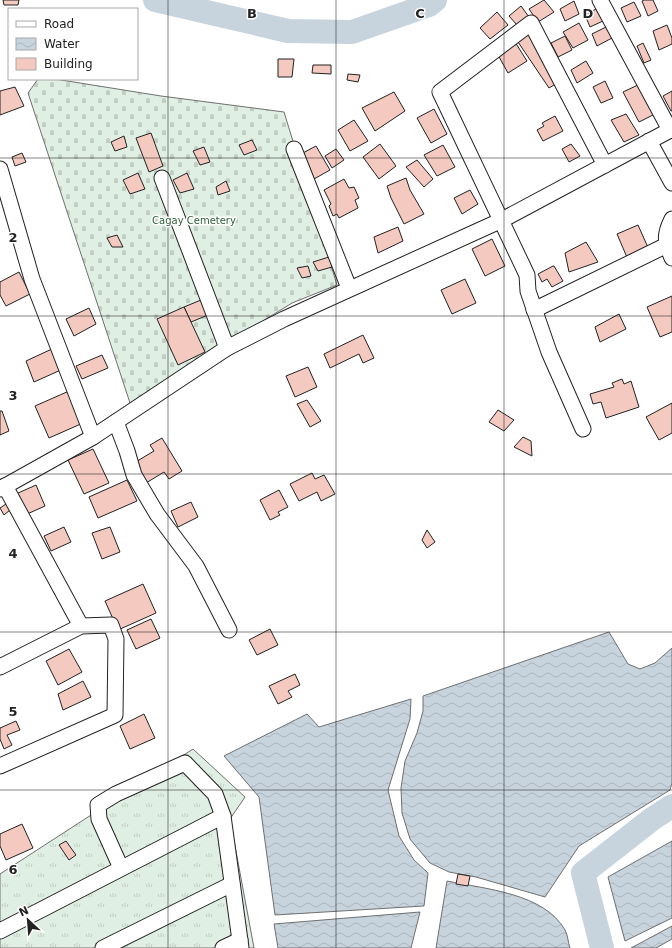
<svg xmlns="http://www.w3.org/2000/svg" width="672" height="948" font-family="'DejaVu Sans',sans-serif">
  <style>
    .grass { fill: url(#grass-tufts); stroke: #6f6f6f }
    .cemetery { fill: url(#cemetery-stones); stroke: #6f6f6f }
    .water { fill: url(#water-waves); stroke: #6f6f6f }
    .lines { fill: none; stroke-linecap: round; stroke-linejoin: round }
    .river { stroke: #c7d3dd; stroke-width: 24 }
    .building { fill: #f3c9c0; stroke: #222 }
    .minor-casing { stroke: #222; stroke-width: 17 }
    .minor { stroke: #fff; stroke-width: 15 }
    .grid { fill: none; stroke: #222; stroke-width: 1; stroke-opacity: 0.55 }
    .labels { text-anchor: middle; stroke-width: 3; stroke-linejoin: round; paint-order: stroke }
    .park-label { font-size: 10px; fill: #2f5e38; stroke: #fff }
    .grid-label { font-size: 13px; text-anchor: middle; font-weight: bold; fill: #222; stroke: #fff; stroke-width: 3; stroke-linejoin: round; paint-order: stroke }
  </style>
  <defs>
    <pattern id="grass-tufts" width="24" height="20" patternUnits="userSpaceOnUse"><rect width="24" height="20" fill="#e0efe3"/><path d="M3 7l-1-3M5 7V3M7 7l1-3M15 17l-1-3M17 17v-4M19 17l1-3" fill="none" stroke="#c0cdc2"/></pattern>
    <pattern id="cemetery-stones" width="16" height="16" patternUnits="userSpaceOnUse"><rect width="16" height="16" fill="#e0efe3"/><path d="M2 7V4a2 2 0 0 1 4 0v3zM10 15v-3a2 2 0 0 1 4 0v3z" fill="#c0cdc2"/></pattern>
    <pattern id="water-waves" width="16" height="10" patternUnits="userSpaceOnUse"><rect width="16" height="10" fill="#c7d3dd"/><path d="M0 5q4-4 8 0t8 0" fill="none" stroke="#abb5bd"/></pattern>
  </defs>
  <rect width="100%" height="100%" fill="#fff"/>
  <polygon class="grass" points="193,749 245,797 230,819 254,948 0,948 0,874"/>
  <polygon class="cemetery" points="38,79 55,79 161,96 284,112 337,285 292,303 130,403 28,93"/>
  <g class="water">
    <polygon points="609,632 628,664 640,669 655,663 672,648 672,783 670,790 579,846 545,897 476,877 449,872 430,863 410,839 402,813 401,788 405,761 417,733 423,711 423,696"/>
    <polygon points="411,699 410,719 388,790 399,836 414,860 428,873 424,906 275,915 259,797 224,756 307,714 319,727"/>
    <polygon points="672,841 672,918 625,941 608,877"/>
    <path d="M447 881C485 889 544 893 565 930 568 935 568 943 570 948H436Z"/>
    <polygon points="420,912 411,948 278,948 274,924"/>
    <polygon points="672,926 672,939 656,948 631,948"/>
  </g>
  <g class="lines">
    <g class="river">
      <polyline points="155,0 288,31 352,32 429,5 435,0"/>
      <polyline points="602,948 583,873 652,819 672,806"/>
    </g>
  </g>
  <g class="building">
    <polygon points="3,0 19,0 18,5 4,5"/>
    <polygon points="544,0 554,12 538,22 529,9"/>
    <polygon points="644,0 653,0 658,11 648,16 642,1"/>
    <polygon points="574,1 579,14 565,21 560,9"/>
    <polygon points="634,2 641,16 627,22 621,8"/>
    <polygon points="521,6 529,17 517,25 509,16"/>
    <polygon points="596,9 603,21 590,27 585,15"/>
    <polygon points="497,12 508,25 490,39 480,28"/>
    <polygon points="579,23 588,40 573,48 563,32"/>
    <polygon points="667,25 672,38 672,44 659,50 653,31"/>
    <polygon points="606,27 612,38 597,46 592,34"/>
    <polygon points="527,30 559,82 549,88 516,39"/>
    <polygon points="565,36 572,50 558,57 551,43"/>
    <polygon points="515,42 527,61 508,73 498,55"/>
    <polygon points="643,43 651,60 644,63 637,46"/>
    <polygon points="278,59 294,59 292,77 278,77"/>
    <polygon points="586,61 593,73 577,83 571,70"/>
    <polygon points="313,65 331,65 331,74 312,73"/>
    <polygon points="348,74 360,75 358,82 347,80"/>
    <polygon points="605,81 613,98 601,103 593,87"/>
    <polygon points="640,84 655,114 639,122 623,92"/>
    <polygon points="15,87 24,106 0,115 0,91"/>
    <polygon points="672,91 672,111 671,111 663,96"/>
    <polygon points="394,92 405,111 375,131 362,108"/>
    <polygon points="434,109 447,134 431,143 417,118"/>
    <polygon points="626,114 639,135 624,142 611,120"/>
    <polygon points="555,116 563,131 543,141 537,130 544,126 542,123"/>
    <polygon points="354,120 368,141 350,151 338,130"/>
    <polygon points="151,133 163,166 149,172 136,138"/>
    <polygon points="124,136 127,147 115,151 111,142"/>
    <polygon points="252,140 257,150 244,155 239,145"/>
    <polygon points="380,144 396,166 379,179 363,157"/>
    <polygon points="571,144 580,156 569,162 562,149"/>
    <polygon points="443,145 455,167 437,176 424,155"/>
    <polygon points="316,146 330,170 314,179 301,154"/>
    <polygon points="204,147 210,162 200,165 193,151"/>
    <polygon points="336,149 344,160 332,168 325,156"/>
    <polygon points="22,153 26,162 15,166 12,157"/>
    <polygon points="417,160 433,179 424,187 406,167"/>
    <polygon points="138,173 145,189 130,194 123,180"/>
    <polygon points="187,173 194,189 180,193 173,180"/>
    <polygon points="406,178 410,190 424,214 404,224 391,198 387,186"/>
    <polygon points="344,179 349,188 354,187 359,198 355,200 358,208 339,218 337,214 333,216 329,206 331,204 324,190"/>
    <polygon points="226,181 230,191 218,195 216,187"/>
    <polygon points="470,190 478,204 462,214 454,198"/>
    <polygon points="638,225 650,252 629,262 617,234"/>
    <polygon points="398,227 403,241 378,253 374,237"/>
    <polygon points="117,235 123,247 112,247 107,238"/>
    <polygon points="492,239 505,266 485,276 472,249"/>
    <polygon points="586,242 598,262 569,272 565,253"/>
    <polygon points="329,257 332,267 318,271 313,262"/>
    <polygon points="308,266 311,276 302,278 297,268"/>
    <polygon points="553,266 554,266 563,281 552,287 547,279 542,282 538,274"/>
    <polygon points="19,272 30,294 6,306 0,295 0,282"/>
    <polygon points="465,279 476,303 452,314 441,290"/>
    <polygon points="672,296 672,332 660,337 647,307"/>
    <polygon points="201,300 208,315 191,322 184,307"/>
    <polygon points="184,307 205,352 178,365 157,319"/>
    <polygon points="89,308 96,324 74,336 66,319"/>
    <polygon points="619,314 626,329 600,342 595,327"/>
    <polygon points="363,335 374,358 363,363 359,354 330,368 324,354"/>
    <polygon points="54,348 63,369 34,382 26,361"/>
    <polygon points="102,355 108,368 82,379 76,366"/>
    <polygon points="308,367 317,387 295,397 286,376"/>
    <polygon points="622,379 624,384 631,381 639,407 606,418 601,402 593,404 590,394 614,387 612,383"/>
    <polygon points="69,391 83,423 49,438 35,406"/>
    <polygon points="307,400 321,421 310,427 297,404"/>
    <polygon points="672,403 672,433 659,440 646,417"/>
    <polygon points="498,410 514,420 504,431 489,422"/>
    <polygon points="0,411 2,411 9,431 0,435"/>
    <polygon points="523,437 531,441 532,456 514,447"/>
    <polygon points="162,438 182,471 169,479 164,472 146,483 134,463 154,451 150,445"/>
    <polygon points="93,449 109,483 84,494 68,460"/>
    <polygon points="312,473 315,479 324,475 335,494 321,501 317,492 299,501 290,484"/>
    <polygon points="127,480 137,501 98,518 89,497"/>
    <polygon points="36,485 45,506 25,515 16,494"/>
    <polygon points="279,490 288,507 278,512 280,515 270,520 260,500"/>
    <polygon points="191,502 198,517 178,527 171,511"/>
    <polygon points="6,504 10,510 4,515 0,508"/>
    <polygon points="64,527 71,542 51,551 44,536"/>
    <polygon points="110,527 120,552 102,559 92,533"/>
    <polygon points="427,530 435,542 427,548 422,540"/>
    <polygon points="143,584 156,613 118,630 105,601"/>
    <polygon points="151,619 160,638 136,649 127,630"/>
    <polygon points="270,629 278,645 257,655 249,640"/>
    <polygon points="69,649 82,672 58,685 46,661"/>
    <polygon points="295,674 300,685 288,691 292,697 278,704 269,686"/>
    <polygon points="83,681 91,697 63,710 58,694"/>
    <polygon points="144,714 155,738 130,749 120,726"/>
    <polygon points="16,721 20,730 7,735 12,745 4,749 0,739 0,728"/>
    <polygon points="22,824 33,848 6,860 0,846 0,834"/>
    <polygon points="66,841 76,855 69,860 59,845"/>
    <polygon points="458,874 470,876 468,886 456,884"/>
  </g>
  <g class="lines">
    <g class="minor-casing">
      <g id="minor">
        <polyline points="600,0 670,130"/>
        <polyline points="649,141 672,183"/>
        <polyline points="294,149 349,288"/>
        <polyline points="0,169 32,279 93,437"/>
        <polyline points="162,178 227,348"/>
        <path d="M672 219C664 235 665 241 672 258"/>
        <polyline points="534,310 667,245"/>
        <polyline points="116,422 127,451 134,475 157,514 196,566 229,630"/>
        <polyline points="583,429 549,352 528,291 527,275 440,92 531,23 605,165"/>
        <polyline points="5,486 81,626"/>
        <polyline points="0,489 93,437 227,348 284,319 502,220 672,129"/>
        <polyline points="0,667 81,626 111,625 116,639 115,715 0,766"/>
        <polyline points="121,868 99,819 98,805 116,794 185,763 215,794 223,816 241,948"/>
        <polyline points="0,931 223,816"/>
        <polyline points="103,948 232,884"/>
        <polyline points="223,948 240,940"/>
      </g>
    </g>
    <use href="#minor" class="minor"/>
  </g>
  <path class="grid" d="M168 0V948M336 0V948M504 0V948M0 158H672M0 316H672M0 474H672M0 632H672M0 790H672"/>
  <g class="labels">
    <g class="park-label">
      <text x="194" y="224">Cagay Cemetery</text>
    </g>
  </g>
  <g class="grid-label">
    <text x="252" y="18">B</text>
    <text x="420" y="18">C</text>
    <text x="588" y="18">D</text>
    <text x="13" y="242">2</text>
    <text x="13" y="400">3</text>
    <text x="13" y="558">4</text>
    <text x="13" y="716">5</text>
    <text x="13" y="874">6</text>
  </g>
  <rect x="8" y="8" width="130" height="72" fill="#ffffff" stroke="#a7a7a7"/>
  <rect x="16" y="21" width="20" height="6" fill="#ffffff" stroke="#a7a7a7"/>
  <text x="44" y="28" font-size="12" fill="#222222">Road</text>
  <rect x="16" y="38" width="20" height="12" fill="url(#water-waves)" stroke="#a7a7a7"/>
  <text x="44" y="48" font-size="12" fill="#222222">Water</text>
  <rect x="16" y="58" width="20" height="12" fill="#f3c9c0" stroke="#a7a7a7"/>
  <text x="44" y="68" font-size="12" fill="#222222">Building</text>
  <g transform="translate(28 920) rotate(334)" stroke="#ffffff" stroke-width="3" paint-order="stroke">
  <path d="M0-3L7 15L0 10L-7 15Z" fill="#222222"/>
  <text y="-6" font-size="11" font-weight="bold" text-anchor="middle" fill="#222222">N</text>
  </g>
</svg>
